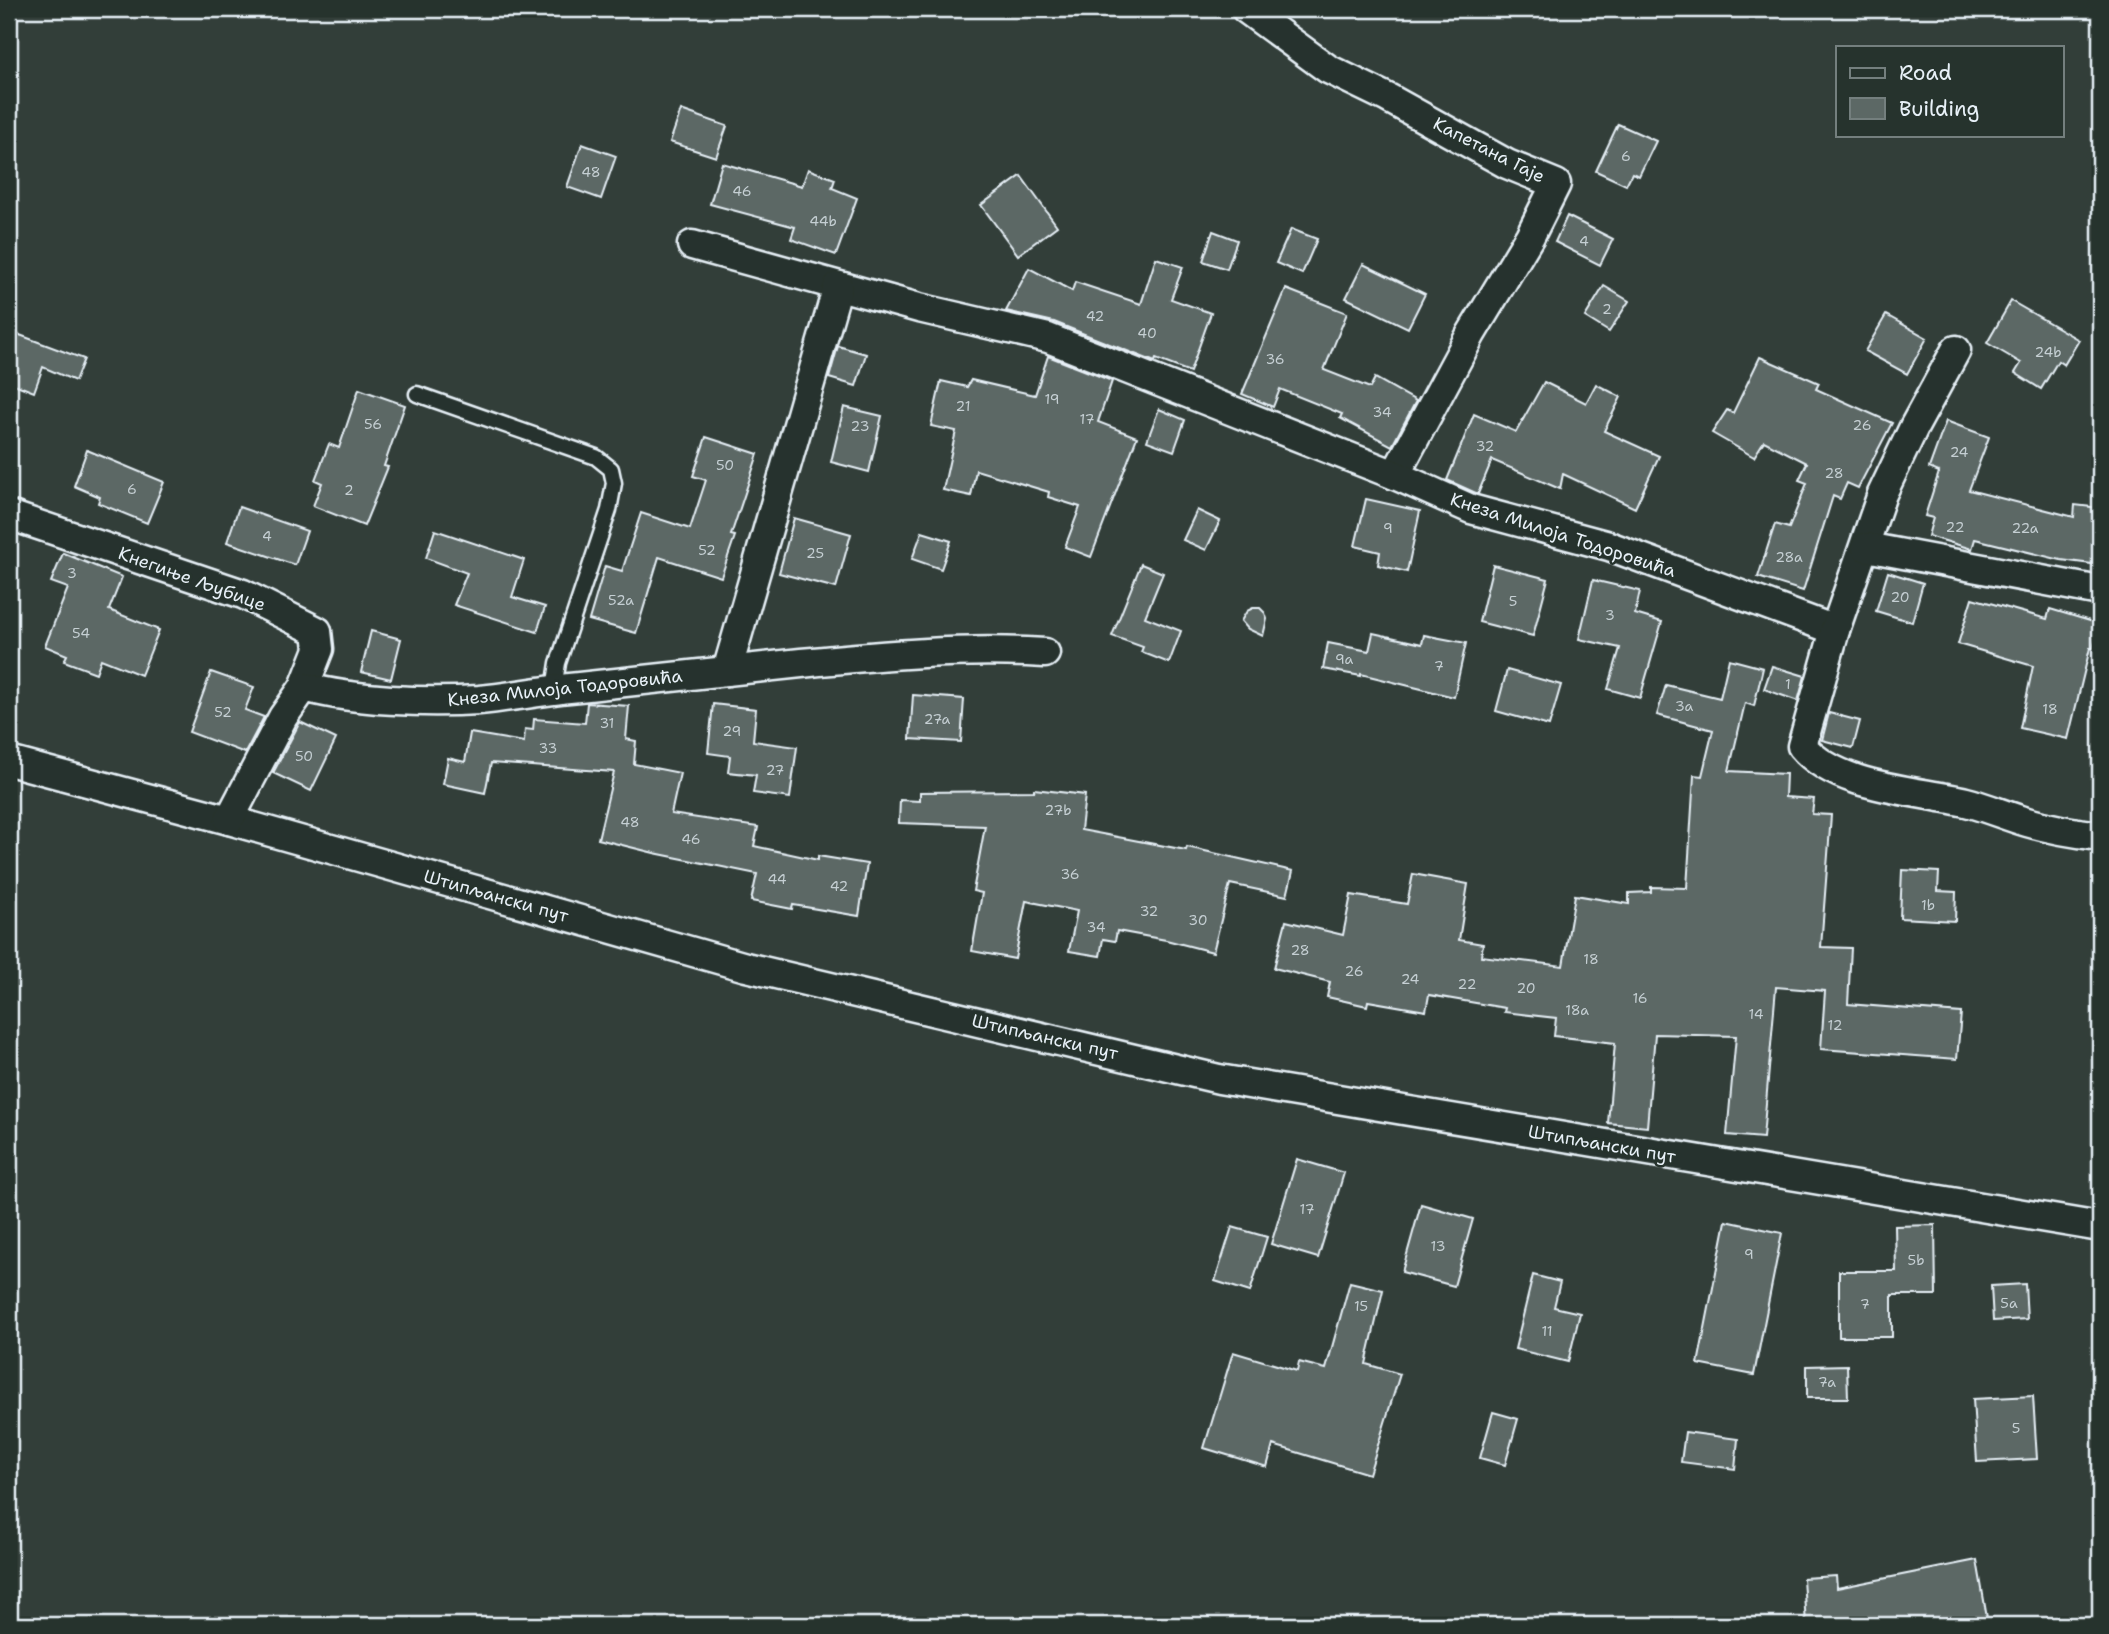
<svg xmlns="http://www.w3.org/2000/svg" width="2109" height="1634" font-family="'Shantell Sans',sans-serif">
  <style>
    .building { fill: #5c6865; stroke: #e8f1f8; stroke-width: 2 }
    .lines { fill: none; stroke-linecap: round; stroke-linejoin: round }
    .service-casing { stroke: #e8f1f8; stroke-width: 19 }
    .minor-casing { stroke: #e8f1f8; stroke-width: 33 }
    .service { stroke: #26332d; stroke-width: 14 }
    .minor { stroke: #26332d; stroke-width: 28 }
    .labels { text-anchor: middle; stroke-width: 5; stroke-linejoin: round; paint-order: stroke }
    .number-label { font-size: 14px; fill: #c5cfd3 }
    .street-label { font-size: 18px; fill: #e8f1f8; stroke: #26332d }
  </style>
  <rect width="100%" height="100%" fill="#323e39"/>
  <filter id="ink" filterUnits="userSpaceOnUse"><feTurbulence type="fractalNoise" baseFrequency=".0143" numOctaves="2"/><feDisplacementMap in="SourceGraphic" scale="14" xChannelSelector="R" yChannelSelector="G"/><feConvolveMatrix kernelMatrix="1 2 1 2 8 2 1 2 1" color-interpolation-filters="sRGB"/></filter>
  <g filter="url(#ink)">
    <g class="building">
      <polygon points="681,110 727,126 716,157 670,142"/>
      <polygon points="1618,124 1656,141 1639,176 1632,173 1626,185 1596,171"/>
      <polygon points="582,144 616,156 601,199 567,187"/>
      <polygon points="722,163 802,186 808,169 835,179 832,188 857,198 836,255 791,239 795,227 710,204"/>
      <polygon points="1021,176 1057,226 1018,255 981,205"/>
      <polygon points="1567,216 1613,239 1600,265 1555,242"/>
      <polygon points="1291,229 1317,239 1302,274 1276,263"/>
      <polygon points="1213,231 1237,240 1227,269 1203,261"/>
      <polygon points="1156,258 1183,267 1171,299 1211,313 1190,372 1156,359 1155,362 1054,322 1006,311 1029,268 1072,291 1075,282 1141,304"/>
      <polygon points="1363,264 1425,294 1408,328 1346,298"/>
      <polygon points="1604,286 1629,301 1609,332 1585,317"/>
      <polygon points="1286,289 1347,313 1324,370 1370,388 1375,378 1416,401 1392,446 1340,418 1342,414 1280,389 1273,407 1242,394"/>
      <polygon points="2011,301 2079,340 2064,365 2058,361 2041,389 2015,373 2021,363 1987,343"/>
      <polygon points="1886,315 1927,338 1907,374 1865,351"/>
      <polygon points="9,331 84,359 75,381 43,367 34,392 9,382"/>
      <polygon points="838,346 866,354 856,386 829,378"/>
      <polygon points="1048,356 1112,381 1098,422 1137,437 1091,557 1065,547 1080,507 1048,497 1049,492 976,470 971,496 943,490 956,431 931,426 941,381 967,387 971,380 1035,395"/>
      <polygon points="1760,357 1819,383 1816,389 1892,423 1858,488 1847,483 1840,499 1833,496 1803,591 1758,577 1775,524 1789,528 1807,483 1799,480 1807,463 1764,441 1754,457 1712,433 1727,410 1733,413"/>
      <polygon points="1544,382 1586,403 1596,384 1621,397 1604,431 1659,456 1635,508 1563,474 1560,489 1492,460 1478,494 1447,480 1474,414 1516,432"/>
      <polygon points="359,389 405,405 384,466 388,467 364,526 313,506 322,483 315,480 329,444 339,448"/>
      <polygon points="844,407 882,416 869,472 831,462"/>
      <polygon points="1159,409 1185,420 1174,451 1147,441"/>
      <polygon points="1946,421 1989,437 1969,490 2074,517 2075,505 2100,508 2100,565 2061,560 1975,539 1972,549 1928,536 1933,518 1925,516 1939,472 1929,468"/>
      <polygon points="706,437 758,454 731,535 735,536 721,577 659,557 636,633 589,620 605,566 622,571 641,513 690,529 706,480 693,476"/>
      <polygon points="87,450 164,482 147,523 98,503 100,497 74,486"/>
      <polygon points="1366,499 1420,511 1407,572 1378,565 1380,552 1355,546"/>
      <polygon points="239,507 307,531 295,565 227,542"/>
      <polygon points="1197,510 1220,521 1206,550 1183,540"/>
      <polygon points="794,518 851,534 836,588 779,573"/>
      <polygon points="435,530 524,560 512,597 545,607 537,632 454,605 467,573 426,558"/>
      <polygon points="922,532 951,541 941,569 912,559"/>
      <polygon points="63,553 122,577 109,610 159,630 141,675 101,659 96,673 64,661 67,655 45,646 68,588 51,582"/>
      <polygon points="1141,564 1163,573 1145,617 1181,631 1169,663 1141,652 1143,647 1112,636"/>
      <polygon points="1493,565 1548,579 1533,636 1479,622"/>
      <polygon points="1888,572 1923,583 1912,622 1876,611"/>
      <polygon points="1593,580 1640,591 1635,614 1662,622 1640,698 1608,689 1620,648 1579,639"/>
      <polygon points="1972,598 2047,619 2050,609 2100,624 2093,648 2090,648 2068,739 2020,728 2033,666 1958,644"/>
      <polygon points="1253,608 1260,608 1265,613 1267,619 1263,636 1248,629 1241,621 1247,611"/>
      <polygon points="371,631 401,639 391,679 361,672"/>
      <polygon points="1373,633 1422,644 1424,635 1466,643 1454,697 1361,674 1361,676 1323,669 1328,643 1369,651"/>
      <polygon points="1729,659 1763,668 1754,706 1745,703 1729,771 1786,774 1785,797 1814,799 1812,814 1831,815 1821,947 1851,948 1848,1004 1961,1013 1957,1059 1821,1049 1825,991 1776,987 1763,1138 1727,1135 1736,1036 1655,1034 1647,1127 1608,1123 1615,1043 1554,1036 1556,1018 1504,1012 1505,1008 1429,995 1426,1011 1368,1001 1367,1006 1327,997 1330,982 1274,968 1286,921 1343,935 1351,895 1407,904 1413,874 1468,884 1459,940 1483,944 1481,956 1563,966 1575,895 1629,904 1629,893 1651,892 1651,887 1687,888 1694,775 1702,776 1713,730 1657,715 1666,685 1720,698"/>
      <polygon points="1772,666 1805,676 1798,701 1764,689"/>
      <polygon points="1507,670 1561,685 1549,726 1496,711"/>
      <polygon points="211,672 254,687 245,710 264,717 245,753 189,732"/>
      <polygon points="913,695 964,699 961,742 910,739"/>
      <polygon points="587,703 629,706 626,739 636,741 634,764 680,773 671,814 758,827 754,846 818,860 818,856 867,864 859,916 793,905 792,909 751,901 757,874 654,853 598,839 614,772 491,763 485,793 443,784 448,758 465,762 470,733 524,742 525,729 533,730 534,719 585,723"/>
      <polygon points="713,704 756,709 753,741 797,747 790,798 753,793 756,775 728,772 730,756 708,753"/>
      <polygon points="1829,713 1860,721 1853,748 1822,740"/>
      <polygon points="300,722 336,739 311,791 273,773"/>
      <polygon points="1034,789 1085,795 1081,830 1186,850 1187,847 1293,871 1287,896 1230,884 1213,952 1166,940 1117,931 1115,941 1103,939 1100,956 1069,951 1077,911 1026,901 1015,959 972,951 982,893 973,891 985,826 899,823 900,800 920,801 920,792 1034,791"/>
      <polygon points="1902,870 1939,872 1938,891 1956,892 1955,921 1900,918"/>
      <polygon points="1297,1159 1344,1173 1318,1258 1271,1244"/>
      <polygon points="1421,1204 1473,1219 1454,1286 1402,1272"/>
      <polygon points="1726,1221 1782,1233 1754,1375 1698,1364"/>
      <polygon points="1935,1225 1936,1295 1892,1295 1892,1337 1839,1337 1839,1271 1896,1271 1895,1226"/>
      <polygon points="1232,1227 1267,1237 1250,1292 1215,1281"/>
      <polygon points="1533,1275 1560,1282 1554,1307 1580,1313 1568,1362 1515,1349"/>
      <polygon points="1350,1282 1383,1290 1366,1364 1400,1374 1369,1474 1273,1445 1267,1467 1204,1448 1233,1352 1297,1371 1299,1362 1326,1369"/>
      <polygon points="2025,1284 2027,1319 1993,1321 1991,1286"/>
      <polygon points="1847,1365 1848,1398 1807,1398 1807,1366"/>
      <polygon points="2033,1396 2037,1459 1977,1462 1973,1399"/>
      <polygon points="1493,1412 1518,1419 1505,1465 1480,1458"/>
      <polygon points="1685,1432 1738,1439 1735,1469 1681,1462"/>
      <polygon points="1977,1560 1987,1618 1942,1625 1806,1625 1803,1578 1836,1576 1837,1588"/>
    </g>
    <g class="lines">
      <g class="service-casing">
        <polyline id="service" points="417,394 596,457 611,469 614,483 609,510 558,663 554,689"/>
      </g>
      <g class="minor-casing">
        <g id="minor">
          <polyline points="1246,9 1328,69 1388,98 1507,164 1556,184 1530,236 1471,334 1395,475"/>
          <polyline points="692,245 919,308 1048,338 1395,475 1471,509 1609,546 1835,630"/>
          <path d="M1956 350 1914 427 1882 494 1835 630 1802 746C1837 788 1914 790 1966 802 1986 807 2006 816 2027 822 2051 829 2075 833 2100 836"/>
          <polyline points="9,515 243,594 317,631 319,649 304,687"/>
          <polyline points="1866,547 2100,591"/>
          <polyline points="727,671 838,286"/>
          <polyline points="9,761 229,820 746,967 1219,1079 2100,1227"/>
          <path d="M229 820 283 717 304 687C356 701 425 703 479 700 512 697 545 690 579 687 653 679 727 671 801 663 882 655 963 648 1045 653"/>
        </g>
      </g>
      <use href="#service" class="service"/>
      <use href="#minor" class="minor"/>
    </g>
  </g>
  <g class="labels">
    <g class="number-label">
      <text x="1626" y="161">6</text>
      <text x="591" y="177">48</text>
      <text x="742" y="196">46</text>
      <text x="823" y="226">44b</text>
      <text x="1584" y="246">4</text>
      <text x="1607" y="314">2</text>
      <text x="1095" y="321">42</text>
      <text x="1147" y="338">40</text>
      <text x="2048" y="357">24b</text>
      <text x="1275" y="364">36</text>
      <text x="1052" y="404">19</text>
      <text x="963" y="411">21</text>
      <text x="1382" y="417">34</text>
      <text x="1087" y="424">17</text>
      <text x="373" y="429">56</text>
      <text x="1862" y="430">26</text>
      <text x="860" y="431">23</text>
      <text x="1485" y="451">32</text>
      <text x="1959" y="457">24</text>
      <text x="725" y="470">50</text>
      <text x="1834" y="478">28</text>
      <text x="132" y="494">6</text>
      <text x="349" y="495">2</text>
      <text x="1955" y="532">22</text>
      <text x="1388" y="533">9</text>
      <text x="2025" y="533">22a</text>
      <text x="267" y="541">4</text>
      <text x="707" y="555">52</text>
      <text x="815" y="558">25</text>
      <text x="1789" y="562">28a</text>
      <text x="72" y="578">3</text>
      <text x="1900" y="602">20</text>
      <text x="621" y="605">52a</text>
      <text x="1513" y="606">5</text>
      <text x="1610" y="620">3</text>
      <text x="81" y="638">54</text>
      <text x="1344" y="664">9a</text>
      <text x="1439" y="671">7</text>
      <text x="1788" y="689">1</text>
      <text x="1684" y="711">3a</text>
      <text x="2050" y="714">18</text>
      <text x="223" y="717">52</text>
      <text x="937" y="724">27a</text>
      <text x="607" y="728">31</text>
      <text x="732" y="736">29</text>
      <text x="548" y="753">33</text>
      <text x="304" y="761">50</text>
      <text x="775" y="775">27</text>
      <text x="1058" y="815">27b</text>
      <text x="630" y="827">48</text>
      <text x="691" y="844">46</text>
      <text x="1070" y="879">36</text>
      <text x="777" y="884">44</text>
      <text x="839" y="891">42</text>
      <text x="1928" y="910">1b</text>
      <text x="1149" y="916">32</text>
      <text x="1198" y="925">30</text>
      <text x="1096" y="932">34</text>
      <text x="1300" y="955">28</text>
      <text x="1591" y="964">18</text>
      <text x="1354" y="976">26</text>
      <text x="1410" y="984">24</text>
      <text x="1467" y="989">22</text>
      <text x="1526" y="993">20</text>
      <text x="1640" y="1003">16</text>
      <text x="1577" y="1015">18a</text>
      <text x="1756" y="1019">14</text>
      <text x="1835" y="1030">12</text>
      <text x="1307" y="1214">17</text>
      <text x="1438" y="1251">13</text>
      <text x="1749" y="1259">9</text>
      <text x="1916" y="1265">5b</text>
      <text x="2009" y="1308">5a</text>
      <text x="1865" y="1309">7</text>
      <text x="1361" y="1311">15</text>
      <text x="1547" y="1336">11</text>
      <text x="1827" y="1387">7a</text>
      <text x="2016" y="1433">5</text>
    </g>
    <g class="street-label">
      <text transform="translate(1489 150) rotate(27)" y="6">Капетана Гаје</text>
      <text transform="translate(1563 535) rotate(18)" y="6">Кнеза Милоја Тодоровића</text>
      <text transform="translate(192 579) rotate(20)" y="6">Кнегиње Љубице</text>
      <text transform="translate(565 688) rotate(-6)" y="6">Кнеза Милоја Тодоровића</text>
      <text transform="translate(496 896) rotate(16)" y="6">Штипљански пут</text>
      <text transform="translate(1045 1037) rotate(13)" y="6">Штипљански пут</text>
      <text transform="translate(1602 1144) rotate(10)" y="6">Штипљански пут</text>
    </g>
  </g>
  <rect width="2109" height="1634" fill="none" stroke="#26332d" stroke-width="35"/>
  <rect x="18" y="18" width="2074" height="1599" fill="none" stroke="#e8f1f8" stroke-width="2.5" filter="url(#ink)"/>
  <rect x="1836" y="46" width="228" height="91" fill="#26332d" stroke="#747f7e" stroke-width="2"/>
  <rect x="1850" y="68" width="35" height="10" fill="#26332d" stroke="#747f7e" stroke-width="2"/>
  <text x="1899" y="80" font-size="21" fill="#e8f1f8">Road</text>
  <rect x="1850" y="98" width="35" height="21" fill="#5c6865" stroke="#747f7e" stroke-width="2"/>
  <text x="1899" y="116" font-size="21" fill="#e8f1f8">Building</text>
</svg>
